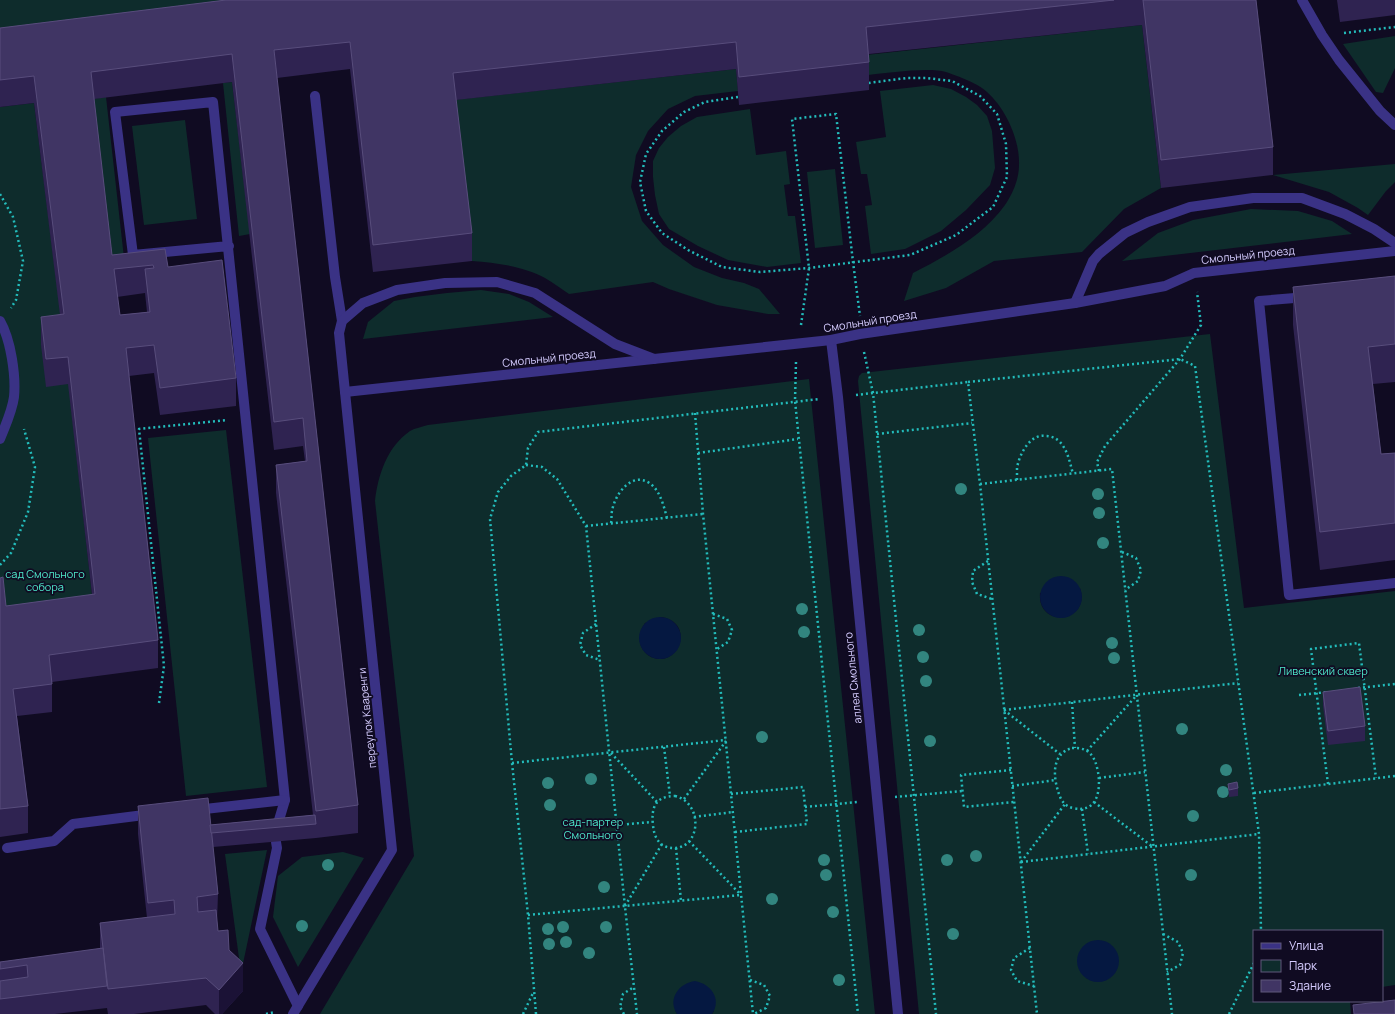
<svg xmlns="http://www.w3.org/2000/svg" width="1395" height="1014" font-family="Manrope,sans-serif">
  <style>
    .green { fill: #0e2c2c; fill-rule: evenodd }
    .water { fill: #051841 }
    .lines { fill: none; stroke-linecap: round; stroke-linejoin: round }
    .path { stroke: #23bcbb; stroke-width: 2.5; stroke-dasharray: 2 3; stroke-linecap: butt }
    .minor { stroke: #3a3285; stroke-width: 10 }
    .tree { fill: #32857f }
    .wall { fill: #2f2351; fill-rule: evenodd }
    .shaded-wall { fill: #1b1236 }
    .building { fill: #403564; stroke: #584d7c; fill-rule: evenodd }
    .labels { text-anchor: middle; stroke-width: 3.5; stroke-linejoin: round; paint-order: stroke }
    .street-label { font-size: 11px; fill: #d5ccff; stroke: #100b22 }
    .park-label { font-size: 11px; fill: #4ee9cb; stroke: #100b22 }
  </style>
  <rect width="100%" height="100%" fill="#100b22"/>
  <g class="green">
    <polygon points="0,0 397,0 0,56"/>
    <path d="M1142 25 1161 188 1124 209 1082 252 994 261 946 288 904 301 913 273C946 256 983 236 1005 205 1013 193 1019 179 1019 165 1020 140 1006 109 987 92 979 84 958 76 946 72 928 67 888 73 868 75L866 55Z"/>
    <polygon points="1395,36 1395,68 1383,93 1376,92 1343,44"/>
    <path d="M736 69 738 91 695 96 668 109 648 131 636 155 631 187 642 221 663 245 694 267 722 278 744 283 759 289 780 314H768L717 305 669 289 653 282 569 294C561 289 554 283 545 278 523 266 497 263 472 261L453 100Z"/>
    <polygon points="232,82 250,234 239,236 223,83"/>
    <polygon points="933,85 951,89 966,97 977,105 987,116 992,131 995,168 990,185 966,210 941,231 905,249 871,254 865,206 872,205 867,174 861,174 856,142 886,137 880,91"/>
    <polygon points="106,97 125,267 110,268 91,99"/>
    <polygon points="34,103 64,342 95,622 0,605 0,107"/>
    <polygon points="750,109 756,155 786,151 790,184 784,185 788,216 795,216 801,263 767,267 728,260 698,246 669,229 659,214 655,195 653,177 653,161 659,148 668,137 681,126 697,117"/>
    <polygon points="185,120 197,219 144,225 132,126"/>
    <polygon points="1395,164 1395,182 1386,191 1368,215 1358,208 1329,192 1273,175"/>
    <polygon points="835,169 843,245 815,248 807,172"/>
    <polygon points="1251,209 1298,211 1332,221 1352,234 1122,261 1158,233 1193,220"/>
    <polygon points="481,290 509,294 529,302 553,317 363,339 368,322 394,301 415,297 447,293"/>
    <path d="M1210 334 1244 608 1395 591V985L1382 987V931H1254V1001H1350L1351 1014H919L858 381 859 376 862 373ZM1080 588C1091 623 1037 629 1040 593ZM1117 969C1110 981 1099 984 1086 978Z"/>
    <path d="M809 379 875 1014H712L714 1011 675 1010 677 1014H320L414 856 375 501C378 475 387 447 410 431 415 428 422 427 428 425ZM661 617C696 622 679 669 651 657 647 655 643 651 641 646 638 638 640 630 645 623Z"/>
    <polygon points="226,430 267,787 186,796 148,438"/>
    <polygon points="267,850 241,973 225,854"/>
    <polygon points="343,852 364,858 298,967 273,917 278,876 302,857"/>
  </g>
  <g class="water">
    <circle cx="1061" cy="597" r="21"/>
    <circle cx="660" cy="638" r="21"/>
    <circle cx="1098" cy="961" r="21"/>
    <path d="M695 981C711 984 722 999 712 1014H677C667 999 679 983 695 981Z"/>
  </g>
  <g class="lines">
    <g class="path">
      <polyline points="1344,33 1395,27"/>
      <polyline points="738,97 705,102 684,112 662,131 646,154 640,182 646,211 662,233 688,250 722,267 760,272 809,268 910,255 956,235 993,207 1007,177 1006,144 997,114 980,96 952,81 926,78 907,78 868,83"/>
      <polyline points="0,194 13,217 23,261 16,300 11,308"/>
      <polyline points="801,325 809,268 792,119 836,114 853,262 860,316"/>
      <polyline points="864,352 873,393 936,1014"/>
      <polyline points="796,362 795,401 858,1014"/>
      <polyline points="968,382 1180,359 1195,366 1259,834 1261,931"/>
      <polyline points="856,395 968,382 980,484 1037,1014"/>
      <polyline points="695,413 703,514 753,1014"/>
      <polyline points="877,434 972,423"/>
      <polyline points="698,453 798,439"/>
      <polyline points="526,465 542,467 557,479 586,526 625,907 637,1014"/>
      <polyline points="1099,471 1097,462 1105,446 1180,359 1201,325 1197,292"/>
      <path d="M1017 480C1017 476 1017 472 1017 468 1019 455 1030 433 1046 436 1051 436 1056 438 1060 442 1068 451 1070 463 1073 474"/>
      <polyline points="980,484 1112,469 1172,1014"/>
      <path d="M611 523C612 519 611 515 612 511 615 493 634 468 653 486 661 494 664 507 667 518"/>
      <polyline points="586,526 703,514"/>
      <polyline points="1122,552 1136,558 1141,570 1138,581 1125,590"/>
      <polyline points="988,561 973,571 972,582 977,594 992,599"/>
      <polyline points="0,565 11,553 28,512 35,467 24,429"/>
      <polyline points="713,614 727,619 732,630 728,642 717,649"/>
      <polyline points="596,624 583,633 580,645 586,655 600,660"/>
      <polyline points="1358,688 1395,684"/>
      <polyline points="1299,695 1327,692"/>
      <polyline points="1072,702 1075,748"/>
      <polyline points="159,703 164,666 139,429 227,420"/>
      <polyline points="1004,710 1238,683"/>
      <polyline points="1004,710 1060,754"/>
      <polyline points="664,747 670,796"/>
      <path d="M1072 748C1089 747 1095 756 1098 772 1101 789 1098 814 1073 808 1066 807 1061 801 1059 794 1053 777 1051 754 1072 748Z"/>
      <polyline points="1087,751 1136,696"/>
      <polyline points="611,753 657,802"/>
      <polyline points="512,763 726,740"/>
      <polyline points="1011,770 961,775 964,807 1014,802"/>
      <polyline points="1099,778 1145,772"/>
      <polyline points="1328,784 1311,649 1359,643 1376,778"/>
      <polyline points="1012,786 1056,780"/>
      <polyline points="1254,793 1395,776"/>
      <polyline points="731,794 803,787 807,824 735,832"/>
      <path d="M675 796C702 802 702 845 676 848 660 849 654 838 653 825 651 808 655 796 675 796Z"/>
      <polyline points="895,797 962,791"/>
      <polyline points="684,799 726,741"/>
      <polyline points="1094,802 1153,847"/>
      <polyline points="805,807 858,802"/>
      <polyline points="1082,809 1088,854"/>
      <polyline points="694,817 733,812"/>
      <polyline points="617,825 652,822"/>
      <polyline points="689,841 741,895"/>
      <polyline points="676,848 681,901"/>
      <polyline points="1021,862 1259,834"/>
      <polyline points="1021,862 1065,804"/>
      <polyline points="625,906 662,844"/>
      <polyline points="528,915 741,895"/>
      <polyline points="1163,934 1178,942 1183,953 1180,965 1167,972"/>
      <polyline points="1030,948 1014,958 1011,970 1017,981 1034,986"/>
      <polyline points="750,980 764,985 770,996 766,1008 754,1014"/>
      <polyline points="266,1014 275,1012"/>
      <polyline points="523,1014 533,993"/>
      <polyline points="536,1014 528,915 512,763 490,519 498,492 511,476 526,465 528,448 538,432 819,399"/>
      <polyline points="624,1014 620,1007 623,994 634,987"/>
      <polyline points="1229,1014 1254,963"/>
    </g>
    <g class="minor">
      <polyline points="1302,0 1322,35 1339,60 1380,111 1395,125"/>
      <polyline points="315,96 335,277 342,321"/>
      <polyline points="229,246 133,255 115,112 213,102 285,800 276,830"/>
      <polyline points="1307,297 1259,301 1289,595 1395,583"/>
      <polyline points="1075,303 1093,261 1099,254 1125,233 1148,222 1190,207 1253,198 1302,198 1345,214 1374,229 1395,243"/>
      <path d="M0 321C11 340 16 376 14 397 12 412 5 426 0 439"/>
      <polyline points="831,340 838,397 898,1014"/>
      <polyline points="345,392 831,340 860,334 1075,303 1165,286 1194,273 1395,251"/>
      <polyline points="196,810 285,800"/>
      <polyline points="276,842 277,848 260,929 298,1006"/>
      <polyline points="7,848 54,841 73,824 152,814"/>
      <polyline points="293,1014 392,850 345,392 339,333 342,321 363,303 397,290 445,283 497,282 535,293 615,344 654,359"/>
    </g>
  </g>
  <g class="tree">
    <circle cx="961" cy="489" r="6"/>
    <circle cx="1098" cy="494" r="6"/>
    <circle cx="1099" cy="513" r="6"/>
    <circle cx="1103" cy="543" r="6"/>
    <circle cx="802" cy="609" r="6"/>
    <circle cx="919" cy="630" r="6"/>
    <circle cx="804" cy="632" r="6"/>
    <circle cx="1112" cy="643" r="6"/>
    <circle cx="923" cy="657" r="6"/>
    <circle cx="1114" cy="658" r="6"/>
    <circle cx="926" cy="681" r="6"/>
    <circle cx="1182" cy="729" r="6"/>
    <circle cx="762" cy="737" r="6"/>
    <circle cx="930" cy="741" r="6"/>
    <circle cx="1226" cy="770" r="6"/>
    <circle cx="591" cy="779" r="6"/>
    <circle cx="548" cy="783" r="6"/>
    <circle cx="1223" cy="792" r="6"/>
    <circle cx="550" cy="805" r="6"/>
    <circle cx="1193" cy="816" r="6"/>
    <circle cx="976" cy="856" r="6"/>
    <circle cx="824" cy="860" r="6"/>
    <circle cx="947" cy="860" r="6"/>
    <circle cx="328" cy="865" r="6"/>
    <circle cx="826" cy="875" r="6"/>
    <circle cx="1191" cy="875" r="6"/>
    <circle cx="604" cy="887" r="6"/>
    <circle cx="772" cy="899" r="6"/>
    <circle cx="833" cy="912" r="6"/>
    <circle cx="302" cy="926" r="6"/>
    <circle cx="563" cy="927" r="6"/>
    <circle cx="606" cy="927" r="6"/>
    <circle cx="548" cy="929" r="6"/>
    <circle cx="953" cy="934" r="6"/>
    <circle cx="566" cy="942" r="6"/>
    <circle cx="549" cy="944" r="6"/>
    <circle cx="589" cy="953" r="6"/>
    <circle cx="839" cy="980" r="6"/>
  </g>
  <g class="wall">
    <path d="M226 0H1256L1273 147V175L1161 188 1142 25 869 54V90L739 105 736 69 456 100 472 233V261L373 272 350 69 277 78 358 805V833L316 838 213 847 218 894 217 922 218 931 229 950 243 991 222 1014H215L206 1005 134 1014H108L107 1008 55 1014H0V962L100 949V923L147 918 138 834V806L210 825 313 815 276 493V465L305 461 303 446 274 450 232 82 94 99 112 255 168 267 236 378V406L160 415 154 373 129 376 158 640V668L52 682V712L17 716 28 806V833L0 837V578L6 606 92 595 68 384 46 387 41 345V317L60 315 34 103 0 107V28ZM145 293 147 312 120 315 117 297Z"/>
    <polygon points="1337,0 1395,0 1395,15 1340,22"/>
    <polygon points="1395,276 1395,382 1373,384 1381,454 1395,453 1395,560 1320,570 1293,325 1293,287"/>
    <polygon points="1323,692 1365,726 1365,741 1328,745 1323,706"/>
    <polygon points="1228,784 1238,788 1238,796 1229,797"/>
  </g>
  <polygon class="shaded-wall" points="243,963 243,991 222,1014 219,1014 219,990"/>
  <g class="building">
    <path d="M226 0H1114L866 27 869 62 739 77 736 42 453 73 472 233 373 245 350 42 274 50 358 805 316 811 276 465 307 461 303 418 274 422 232 54 91 72 112 255 165 249 168 267 222 260 236 378 160 388 154 345 126 348 158 640 49 655 52 684 13 689 28 806 0 809V578L3 577 6 606 95 594 68 357 46 359 41 317 64 314 34 76 0 80V28ZM153 265 154 268 145 269 150 312 120 315 114 269Z"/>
    <polygon points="1143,0 1256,0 1273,147 1161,160"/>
    <polygon points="1395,276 1395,344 1368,347 1381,454 1395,453 1395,523 1320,532 1293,287"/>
    <polygon points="1360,687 1365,726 1328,731 1323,692"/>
    <polygon points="1237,782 1238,788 1229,790 1228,784"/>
    <polygon points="208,798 218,894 197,897 198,912 216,910 218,931 228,930 229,950 243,963 219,990 206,978 108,989 100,923 175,914 174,900 148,903 138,806"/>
    <polygon points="315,815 316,824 211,833 210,825"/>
    <polygon points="103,948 107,986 0,999 0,981 28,977 27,965 0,969 0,962"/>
    <polygon points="1395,1000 1395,1014 1354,1014 1353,1005"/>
  </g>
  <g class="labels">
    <g class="street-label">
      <text transform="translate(1248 255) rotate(-6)" y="4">Смольный проезд</text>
      <text transform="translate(870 321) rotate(-9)" y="4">Смольный проезд</text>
      <text transform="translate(549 358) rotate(-6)" y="4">Смольный проезд</text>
      <text transform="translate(853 678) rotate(-96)" y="4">аллея Смольного</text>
      <text transform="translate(367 718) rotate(-96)" y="4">переулок Кваренги</text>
    </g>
    <g class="park-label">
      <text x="45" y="578">сад Смольного<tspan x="45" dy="13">собора</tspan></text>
      <text x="1323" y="675">Ливенский сквер</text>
      <text x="593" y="826">сад-партер<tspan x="593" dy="13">Смольного</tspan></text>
    </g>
  </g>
  <rect x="1253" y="930" width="130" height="72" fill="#100b22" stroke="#5f587a"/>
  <rect x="1261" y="943" width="20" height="6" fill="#3a3285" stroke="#5f587a"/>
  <text x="1289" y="950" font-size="12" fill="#d5ccff">Улица</text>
  <rect x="1261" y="960" width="20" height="12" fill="#0e2c2c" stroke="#5f587a"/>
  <text x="1289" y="970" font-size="12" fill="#d5ccff">Парк</text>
  <rect x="1261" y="980" width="20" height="12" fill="#403564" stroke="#5f587a"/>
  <text x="1289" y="990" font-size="12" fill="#d5ccff">Здание</text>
</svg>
